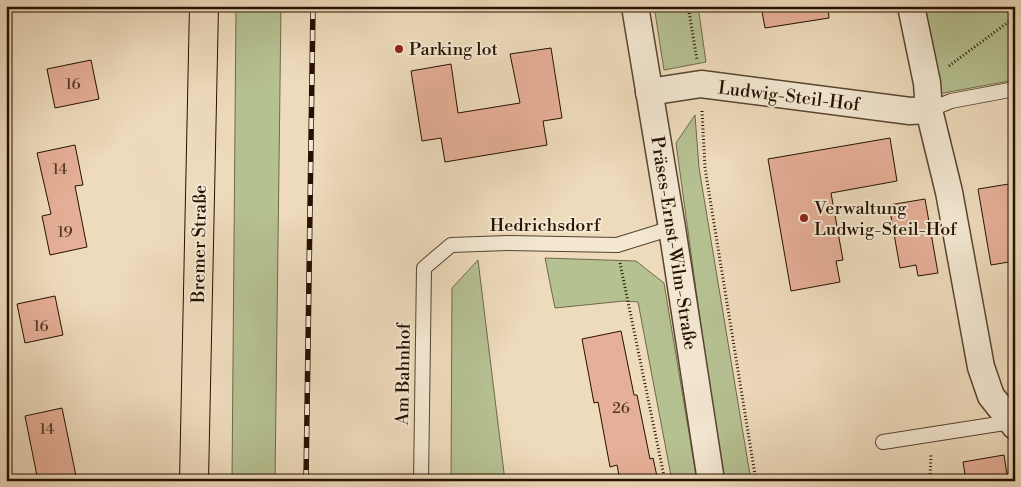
<svg xmlns="http://www.w3.org/2000/svg" width="1021" height="487" font-family="'Libre Bodoni',serif">
  <style>
    .green { fill: #b6c192; stroke: #6e6949 }
    .building { fill: #e6af97; stroke: #251100 }
    .lines { fill: none; stroke-linecap: round; stroke-linejoin: round }
    .service-casing { stroke: #57442f; stroke-width: 16 }
    .minor-casing { stroke: #57442f; stroke-width: 29 }
    .primary-casing { stroke: #251100; stroke-width: 30 }
    .path { stroke: #251100; stroke-width: 3; stroke-dasharray: 1 2.5; stroke-linecap: butt }
    .service { stroke: #f4e8d3; stroke-width: 14 }
    .minor { stroke: #f4e8d3; stroke-width: 26 }
    .primary { stroke: #eedbbc; stroke-width: 28 }
    .rail-casing { stroke: #251100; stroke-width: 5.5 }
    .rail { stroke: #f4e8d3; stroke-width: 4; stroke-dasharray: 11; stroke-linecap: butt }
    .poi-dot { fill: #8f2418; stroke: #f4e8d3; stroke-width: 2 }
    .labels { text-anchor: middle; stroke-width: 4; stroke-linejoin: round; paint-order: stroke }
    .number-label { font-size: 15px; fill: #553826 }
    .poi-label { font-size: 18px; fill: #251100; stroke: #f4e8d3; text-anchor: start }
    .street-label { font-size: 18px; fill: #251100; stroke: #f4e8d3 }
  </style>
  <rect width="100%" height="100%" fill="#eedbbc"/>
  <filter id="stains"><feTurbulence type="fractalNoise" baseFrequency=".004" numOctaves="4"/><feColorMatrix values="0 0 0 0 .2 0 0 0 0 .09 0 0 0 0 .02 0 0 0 .5 -.17"/></filter>
  <radialGradient id="worn" r=".72"><stop offset=".6" stop-color="#630" stop-opacity="0"/><stop offset="1" stop-color="#630" stop-opacity=".3"/></radialGradient>
  <g class="green">
    <polygon points="236,6 281,6 275,481 232,481"/>
    <polygon points="654,6 698,6 706,62 664,70"/>
    <polygon points="922,6 1015,6 1015,80 938,94"/>
    <polygon points="695,115 699,168 751,481 722,481 676,143"/>
    <polygon points="545,258 636,261 664,283 697,481 672,481 638,302 624,301 555,308"/>
    <polygon points="478,260 505,481 451,481 452,288"/>
  </g>
  <g class="building">
    <polygon points="761,6 828,6 829,18 765,28"/>
    <polygon points="551,48 562,118 543,121 547,145 445,162 441,138 422,141 411,71 451,64 458,113 520,103 510,54"/>
    <polygon points="91,60 99,99 55,108 47,69"/>
    <polygon points="890,138 897,181 831,193 843,260 836,261 840,282 791,291 768,159"/>
    <polygon points="75,145 83,185 75,186 87,247 50,255 42,216 51,214 37,153"/>
    <polygon points="1015,183 1015,261 991,265 978,189"/>
    <polygon points="925,199 938,273 918,276 916,265 900,268 889,205"/>
    <polygon points="55,296 63,335 25,343 17,304"/>
    <polygon points="621,331 634,395 637,395 650,459 653,458 658,481 620,481 617,465 610,467 598,402 594,403 582,339"/>
    <polygon points="62,408 76,476 54,481 38,481 25,416"/>
    <polygon points="1004,455 1008,481 966,481 963,462"/>
  </g>
  <g class="lines">
    <g class="service-casing">
      <g id="service">
        <polyline points="929,110 951,101 1015,89"/>
        <polyline points="883,442 1011,422"/>
        <polyline points="421,481 424,268 451,245 508,243 617,245 672,228"/>
      </g>
    </g>
    <g class="minor-casing">
      <g id="minor">
        <polyline points="635,6 672,228 711,481"/>
        <polyline points="911,6 927,83 929,110 949,192 981,367 991,396 1015,426"/>
        <polyline points="649,92 701,84 910,111 929,110"/>
      </g>
    </g>
    <g class="primary-casing">
      <polyline id="primary" points="194,481 204,6"/>
    </g>
    <g class="path">
      <polyline points="688,6 697,60"/>
      <polyline points="949,66 1015,17"/>
      <polyline points="702,111 705,168 756,481"/>
      <polyline points="620,263 665,481"/>
      <polyline points="1012,450 1015,464"/>
      <polyline points="930,481 931,453"/>
    </g>
    <use href="#service" class="service"/>
    <use href="#minor" class="minor"/>
    <use href="#primary" class="primary"/>
    <g class="rail-casing">
      <polyline id="rail" points="306,481 313,6"/>
    </g>
    <use href="#rail" class="rail"/>
  </g>
  <g class="poi-dot">
    <circle cx="399" cy="49" r="5"/>
    <circle cx="804" cy="218" r="5"/>
  </g>
  <g class="labels">
    <g class="number-label">
      <text x="73" y="89">16</text>
      <text x="60" y="174">14</text>
      <text x="65" y="237">19</text>
      <text x="41" y="331">16</text>
      <text x="621" y="413">26</text>
      <text x="47" y="434">14</text>
    </g>
    <g class="poi-label">
      <text x="409" y="55">Parking lot</text>
      <text x="814" y="214">Verwaltung<tspan x="814" dy="21">Ludwig-Steil-Hof</tspan></text>
    </g>
    <g class="street-label">
      <text transform="translate(789 96) rotate(7)" y="6">Ludwig-Steil-Hof</text>
      <text x="545" y="231">Hedrichsdorf</text>
      <text transform="translate(674 243) rotate(81)" y="6">Präses-Ernst-Wilm-Straße</text>
      <text transform="translate(199 244) rotate(-89)" y="6">Bremer Straße</text>
      <text transform="translate(403 374) rotate(-89)" y="6">Am Bahnhof</text>
    </g>
  </g>
  <rect width="1021" height="487" fill="none" stroke="#eedbbc" stroke-width="25"/>
  <rect x="8" y="8" width="1006" height="472" fill="none" stroke="#251100" stroke-width="2.5"/>
  <rect x="12" y="12" width="996" height="462" fill="none" stroke="#251100"/>
  <rect width="100%" height="100%" filter="url(#stains)"/>
  <rect width="100%" height="100%" fill="url(#worn)"/>
</svg>
